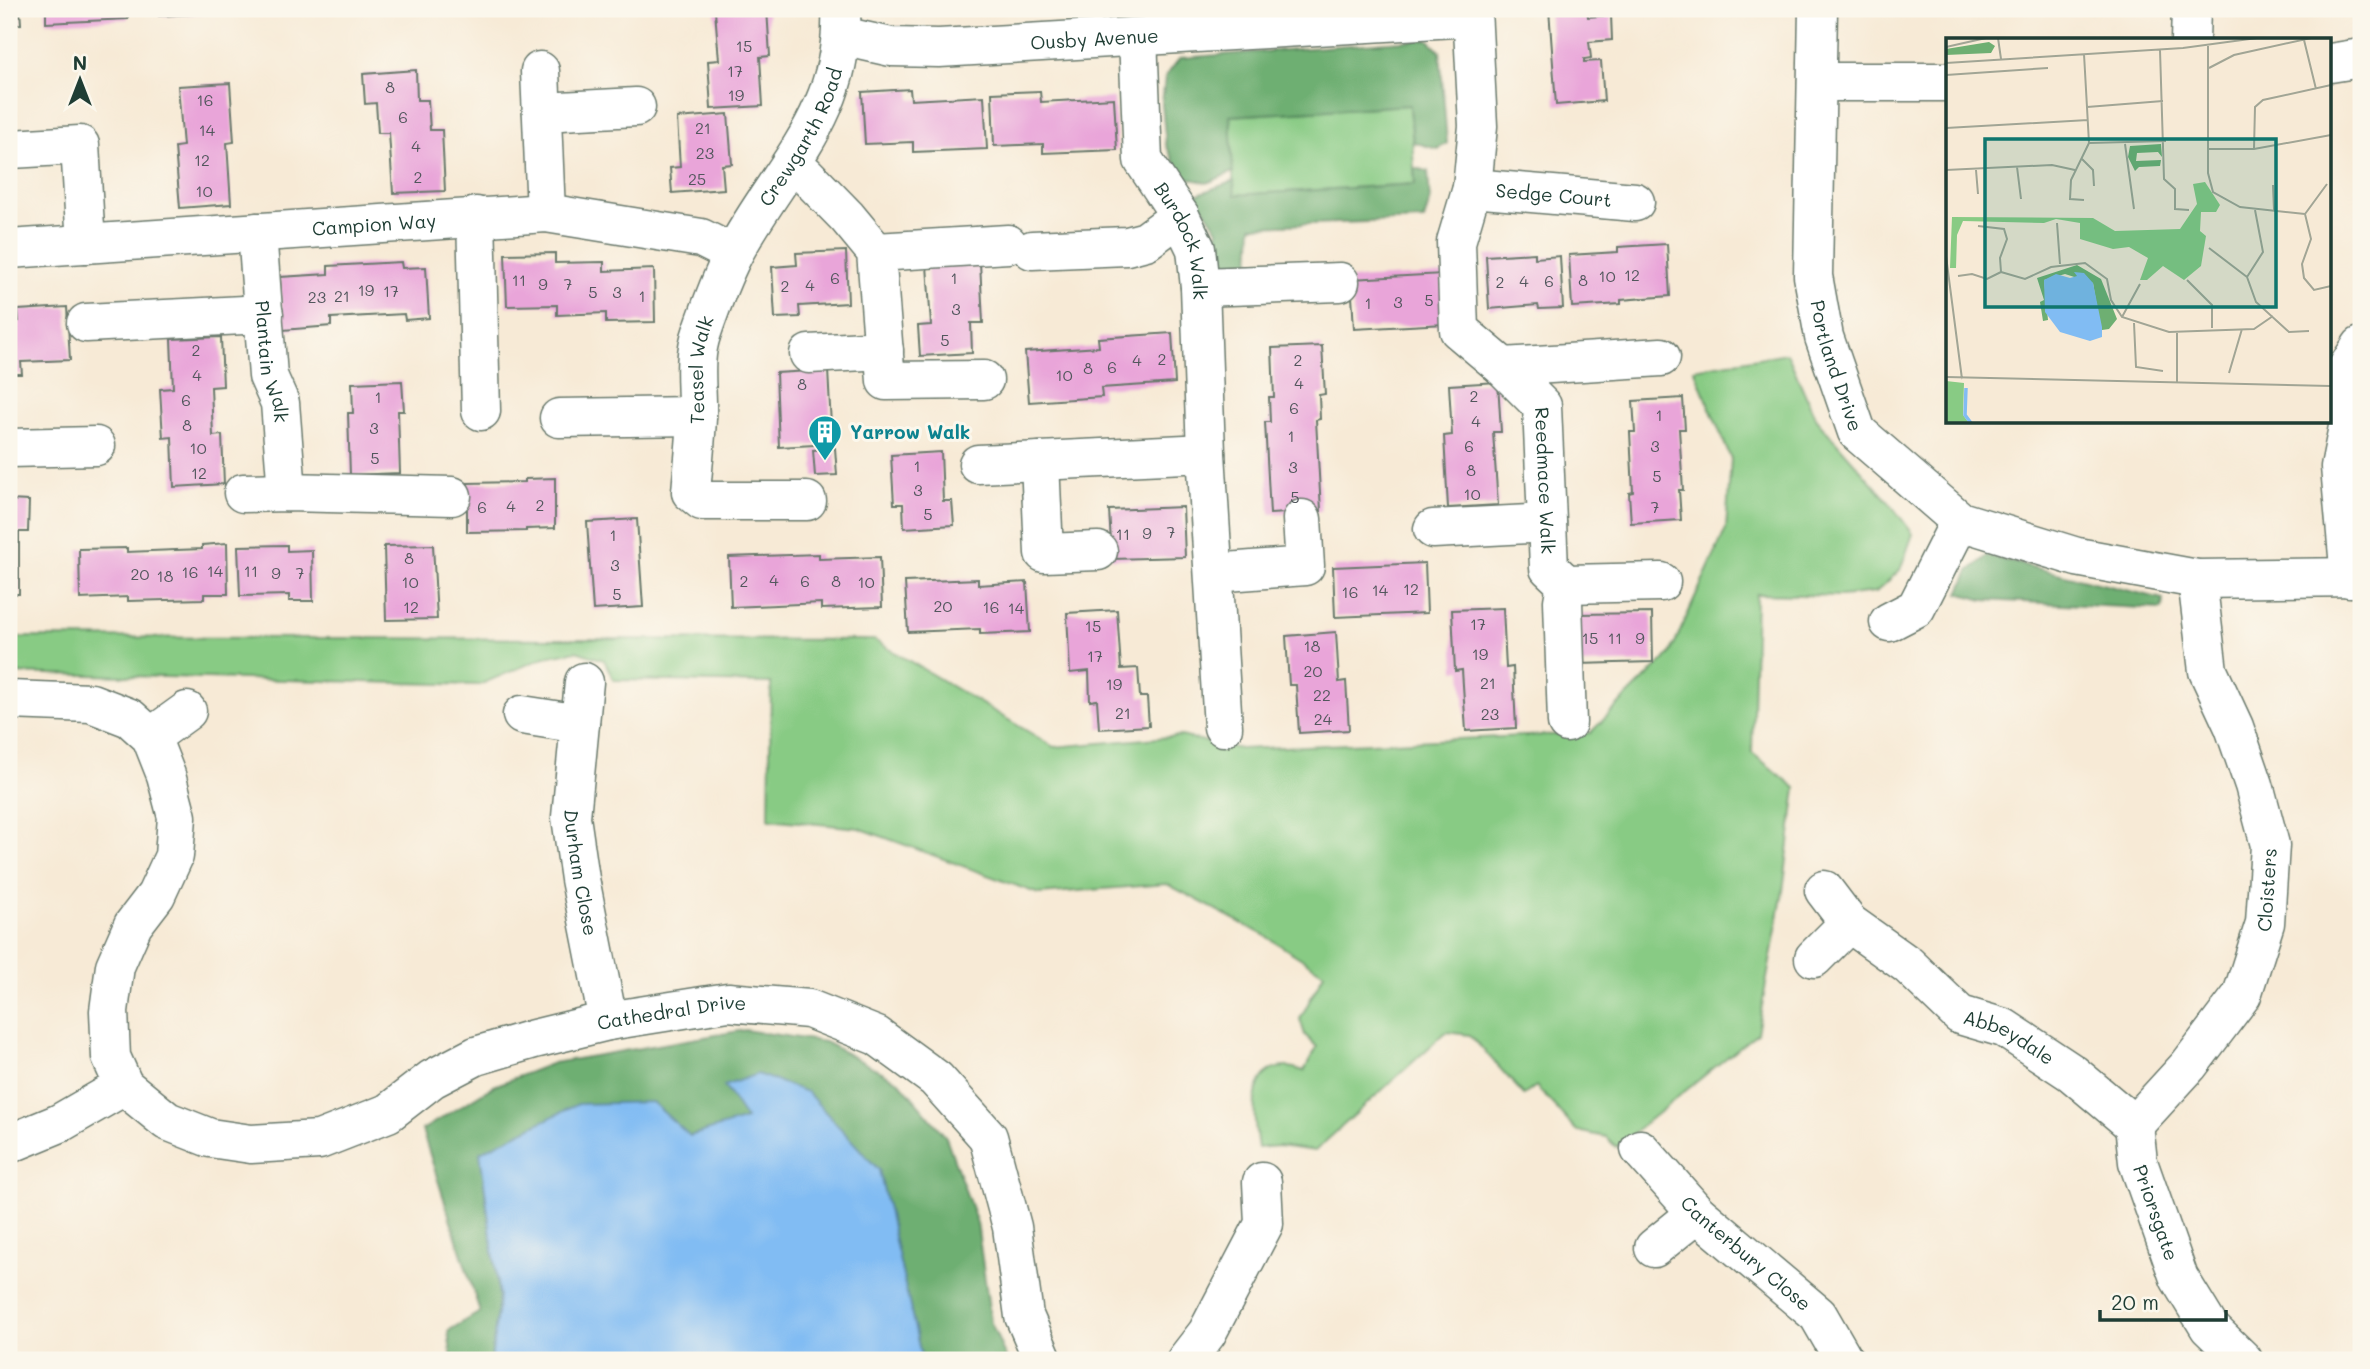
<svg xmlns="http://www.w3.org/2000/svg" width="2370" height="1369" font-family="Mali,sans-serif">
  <style>
    .green { fill: #88cb84; stroke: #54845c; stroke-width: 2 }
    .forest { fill: #6eaf72; stroke: #467653; stroke-width: 2 }
    .water { fill: #81bcf3; stroke: #507c94; stroke-width: 2 }
    .building { fill: #e9a5d9 }
    .lines { fill: none; stroke-linecap: round; stroke-linejoin: round }
    .minor-casing { stroke: #6b7a6d; stroke-width: 41 }
    .minor { stroke: #fff; stroke-width: 38 }
    .labels { text-anchor: middle; stroke-width: 6; stroke-linejoin: round; paint-order: stroke }
    .number-label { font-size: 16px; fill: #52575d }
    .street-label { font-size: 19px; fill: #1f3d34; stroke: #fbf7ec }
    .culture-label { font-size: 19px; font-weight: bold; fill: #0d838f; stroke: #fbf7ec; text-anchor: start }
    .inset-river { fill: none; stroke: #81bcf3; stroke-width: 3.5 }
    .inset-road { fill: none; stroke: #a1a595; stroke-width: 2 }
    .view { fill: #0f766e; fill-opacity: 0.15; stroke: #0f766e; stroke-width: 3.5 }
    .inset-edge { fill: none; stroke: #1f3d34; stroke-width: 3.5 }
  </style>
  <rect width="100%" height="100%" fill="#fbf7ec"/>
  <filter id="ink" filterUnits="userSpaceOnUse"><feTurbulence type="fractalNoise" baseFrequency=".0143" numOctaves="2"/><feDisplacementMap in="SourceGraphic" scale="14" xChannelSelector="R" yChannelSelector="G"/><feConvolveMatrix kernelMatrix="1 2 1 2 8 2 1 2 1" color-interpolation-filters="sRGB"/></filter>
  <filter id="wash" filterUnits="userSpaceOnUse"><feTurbulence type="fractalNoise" baseFrequency=".00686" numOctaves="4" result="noise"/><feDisplacementMap in="SourceGraphic" scale="28" xChannelSelector="R" yChannelSelector="G"/><feGaussianBlur stdDeviation="1.57" result="paint"/><feColorMatrix in="noise" values="0 0 0 0 0 0 0 0 0 0 0 0 0 0 0 0 0 1.4 0 .05"/><feComposite in="paint" operator="in"/></filter>
  <g filter="url(#wash)">
    <rect width="100%" height="100%" fill="#f7ead6"/>
    <g class="green">
      <polygon points="1410,105 1415,184 1234,195 1230,116"/>
      <path d="M1787 353 1816 419 1888 501 1913 534 1900 570 1876 592 1841 596 1756 594 1752 753 1796 788 1783 891 1757 1033 1616 1147 1606 1137 1577 1131 1536 1086 1524 1095 1470 1035 1446 1032 1315 1151 1278 1146 1258 1148C1254 1122 1245 1065 1288 1067 1293 1067 1299 1070 1304 1071L1317 1047 1305 1035 1300 1019 1324 973 1264 935 1167 884 1039 894 859 828 769 819 771 683 614 680 604 660 576 651 545 657 479 685 9 673V637L874 640 1054 747 1181 736 1240 749 1590 733 1670 654 1726 529 1731 459 1694 369Z"/>
    </g>
    <g class="forest">
      <polygon points="1428,39 1440,51 1447,144 1437,149 1413,142 1410,105 1230,116 1233,172 1207,183 1181,176 1166,145 1162,104 1165,77 1180,58"/>
      <polygon points="1414,168 1428,171 1430,201 1424,220 1252,226 1250,267 1223,262 1217,246 1218,230 1195,195 1234,181 1235,195 1415,184"/>
      <polygon points="1987,556 2163,599 2162,609 1983,600 1959,593 1969,571"/>
      <polygon points="745,1030 825,1042 899,1081 946,1137 977,1223 991,1323 1007,1360 922,1360 879,1170 747,1119 689,1136 652,1102 480,1152 499,1297 491,1360 452,1360 448,1331 480,1312 422,1130 494,1086 553,1063"/>
    </g>
    <polygon class="water" points="757,1074 807,1092 879,1170 922,1360 491,1360 499,1297 480,1152 578,1104 652,1102 690,1136 746,1119 724,1086"/>
    <g id="blocks">
      <g class="building">
        <polygon points="9,9 20,9 21,24 9,25"/>
        <polygon points="46,9 127,9 128,19 46,23"/>
        <polygon points="158,9 250,9 250,11 159,16"/>
        <polygon points="767,9 770,56 760,57 763,106 711,109 708,61 719,60 715,11"/>
        <polygon points="1549,9 1587,9 1588,17 1611,15 1612,40 1589,42 1591,58 1584,59 1584,62 1601,61 1604,101 1556,105"/>
        <polygon points="416,70 417,100 428,100 430,130 442,130 445,191 393,193 389,133 378,133 376,103 365,104 363,74"/>
        <polygon points="230,83 234,142 227,143 231,204 180,208 175,147 183,146 178,86"/>
        <polygon points="910,89 911,100 984,96 987,149 913,152 913,142 865,144 862,92"/>
        <polygon points="1040,91 1041,102 1114,98 1117,150 1043,153 1043,144 994,146 992,93"/>
        <polygon points="728,114 732,164 722,165 724,189 672,193 670,168 680,167 677,118"/>
        <polygon points="1667,244 1670,296 1621,300 1621,304 1572,307 1569,255 1618,252 1618,247"/>
        <polygon points="846,251 848,303 799,306 800,317 775,318 772,267 797,265 796,253"/>
        <polygon points="555,253 555,263 604,262 604,271 654,269 655,322 606,323 606,313 557,315 557,305 507,306 505,254"/>
        <polygon points="1535,253 1535,258 1560,256 1563,308 1539,309 1538,305 1489,309 1486,256"/>
        <polygon points="401,262 402,268 426,267 429,318 405,320 404,314 331,318 331,326 283,330 280,277 328,274 328,266"/>
        <polygon points="980,262 983,323 971,323 972,353 920,356 918,326 931,325 927,265"/>
        <polygon points="1443,274 1445,324 1354,329 1351,279"/>
        <polygon points="67,307 70,360 21,362 22,374 9,374 9,322 19,321 18,310"/>
        <polygon points="1172,333 1175,383 1101,388 1102,397 1029,402 1025,352 1099,347 1098,338"/>
        <polygon points="221,337 223,386 211,387 213,436 222,435 224,484 174,487 172,437 163,438 160,389 173,388 171,339"/>
        <polygon points="1322,346 1325,394 1319,395 1320,419 1316,420 1321,511 1270,514 1265,422 1270,422 1269,397 1274,397 1272,348"/>
        <polygon points="828,370 832,444 779,447 776,373"/>
        <polygon points="402,381 404,411 398,411 400,473 350,475 348,413 353,413 352,383"/>
        <polygon points="1498,382 1501,432 1493,432 1498,505 1448,508 1444,436 1452,435 1449,385"/>
        <polygon points="1683,398 1685,429 1679,429 1683,490 1679,490 1681,520 1631,523 1629,493 1633,492 1630,432 1635,432 1633,401"/>
        <polygon points="835,448 837,475 815,476 813,450"/>
        <polygon points="941,452 943,501 952,501 954,525 904,528 903,504 894,504 891,455"/>
        <polygon points="555,478 555,528 526,529 526,531 467,532 467,483 525,482 525,479"/>
        <polygon points="9,500 29,501 28,532 19,532 19,594 9,594"/>
        <polygon points="1183,507 1185,557 1112,559 1109,510"/>
        <polygon points="637,519 643,607 593,610 587,522"/>
        <polygon points="227,543 228,594 204,594 204,599 128,601 128,597 80,599 79,549 127,548 127,552 176,550 202,549 202,545"/>
        <polygon points="287,545 287,551 312,550 313,601 289,601 289,595 240,596 238,546"/>
        <polygon points="433,545 437,619 386,620 384,546"/>
        <polygon points="819,554 819,559 880,557 882,607 821,609 821,603 731,607 729,557"/>
        <polygon points="1425,563 1427,613 1335,617 1333,567"/>
        <polygon points="978,579 978,585 1027,582 1030,632 980,634 980,629 908,632 905,582"/>
        <polygon points="1503,608 1506,668 1513,667 1516,728 1466,731 1462,670 1455,671 1452,610"/>
        <polygon points="1117,610 1121,669 1138,668 1140,697 1147,697 1149,726 1099,729 1097,700 1090,701 1089,671 1070,673 1067,613"/>
        <polygon points="1652,613 1653,662 1578,664 1577,614"/>
        <polygon points="1336,632 1339,682 1346,681 1349,730 1299,733 1296,685 1289,685 1286,636"/>
      </g>
    </g>
  </g>
  <g filter="url(#ink)">
    <use href="#blocks" fill-opacity="0" stroke="#6b7a6d" stroke-width="2"/>
    <g class="lines">
      <g class="minor-casing">
        <g id="minor">
          <path id="s1" d="M1472 9 1478 126 1472 188 1456 242 1459 330 1503 367 1542 406 1549 568 1566 584 1661 582"/>
          <path id="s2" d="M1818 9 1813 276 1824 337 1857 432 1960 521 2077 557 2197 579 2361 577"/>
          <path id="s3" d="M842 36 891 47 939 48 1472 17"/>
          <path id="s4" d="M1138 37 1143 160 1180 216 1196 249 1200 287 1206 453 1223 727"/>
          <polyline points="2190,40 2191,9"/>
          <polyline points="2330,63 2361,58"/>
          <polyline points="540,71 546,213"/>
          <polyline points="1817,82 1948,82"/>
          <polyline points="542,112 636,107"/>
          <polyline points="11,149 80,145 86,244"/>
          <polyline points="790,165 805,174 847,217 876,252 886,381 984,380"/>
          <path id="s5" d="M1472 188 1635 202"/>
          <polyline points="476,216 481,411"/>
          <path id="s6" d="M257 232 268 376 280 403 287 492"/>
          <path id="s7" d="M9 249 546 213 701 238 733 254"/>
          <polyline points="1032,250 1127,246 1146,241 1180,216"/>
          <polyline points="876,252 1008,244"/>
          <polyline points="1200,287 1340,282"/>
          <polyline points="86,323 264,314"/>
          <polyline points="809,354 884,350"/>
          <polyline points="1503,367 1661,357"/>
          <polyline points="2344,373 2349,422 2340,467 2350,578"/>
          <polyline points="2344,373 2361,346"/>
          <polyline points="559,418 697,416"/>
          <polyline points="9,448 96,446"/>
          <polyline points="1040,461 1044,553 1098,551"/>
          <polyline points="978,464 1206,453"/>
          <polyline points="243,493 287,492 452,496"/>
          <path id="s8" d="M807 501H702L691 492C693 467 696 442 697 417 698 388 692 360 702 332 711 306 721 278 734 253 779 169 846 113 841 9"/>
          <polyline points="1433,529 1547,523"/>
          <polyline points="1214,573 1305,566 1302,519"/>
          <polyline points="1566,584 1563,601 1567,723"/>
          <polyline points="1889,622 1916,608 1960,521"/>
          <path id="s9" d="M584 682 571 817 580 879 608 1021"/>
          <path id="s10" d="M9 700 91 703 130 718 151 737 166 775 177 817 174 856 156 895 133 925 115 966 109 1011 111 1057 124 1086 167 1121 210 1138 251 1144 319 1140 388 1113 432 1079 476 1056 534 1039 608 1021 728 1002 809 1009 877 1036 936 1079 988 1137 1012 1227 1024 1316 1043 1360"/>
          <polyline points="522,715 580,724"/>
          <polyline points="151,737 187,711"/>
          <path id="s11" d="M1824 890 1849 923 1908 965 1960 1015 2004 1028 2072 1073 2134 1125"/>
          <polyline points="1814,958 1849,923"/>
          <path id="s12" d="M2134 1125 2189 1065 2242 995 2265 923 2270 845 2254 785 2234 727 2208 671 2197 579"/>
          <path id="s13" d="M2134 1125 2138 1162 2179 1278 2209 1327 2243 1360"/>
          <polyline points="9,1144 60,1123 124,1086"/>
          <path id="s14" d="M1640 1149 1697 1213 1818 1315 1844 1360"/>
          <polyline points="1654,1248 1697,1213"/>
          <polyline points="1186,1360 1207,1333 1264,1224 1262,1182"/>
        </g>
      </g>
      <use href="#minor" class="minor"/>
    </g>
  </g>
  <defs>
    <g id="building-pin" transform="scale(1.75)"><path d="M0 17L-7.5 6A9.5 9.5 0 1 1 7.5 6Z" fill="#0f9aa8" stroke="#fbf7ec"/><path d="M-4-6H4V6H1V3H-1V6H-4ZM-2.5-4.3h1.7v1.8h-1.7ZM.8-4.3h1.7v1.8H.8ZM-2.5-1h1.7V.8h-1.7ZM.8-1h1.7V.8H.8Z" fill="#fff"/></g>
  </defs>
  <g fill-rule="evenodd">
    <use href="#building-pin" x="825" y="432"/>
  </g>
  <g class="labels">
    <g class="number-label">
      <text x="744" y="52">15</text>
      <text x="735" y="77">17</text>
      <text x="390" y="93">8</text>
      <text x="736" y="101">19</text>
      <text x="205" y="106">16</text>
      <text x="403" y="123">6</text>
      <text x="703" y="134">21</text>
      <text x="207" y="136">14</text>
      <text x="416" y="152">4</text>
      <text x="705" y="159">23</text>
      <text x="202" y="166">12</text>
      <text x="418" y="183">2</text>
      <text x="697" y="185">25</text>
      <text x="204" y="197">10</text>
      <text x="1632" y="281">12</text>
      <text x="1607" y="282">10</text>
      <text x="835" y="284">6</text>
      <text x="954" y="284">1</text>
      <text x="519" y="286">11</text>
      <text x="1583" y="286">8</text>
      <text x="1524" y="287">4</text>
      <text x="1549" y="287">6</text>
      <text x="1500" y="288">2</text>
      <text x="543" y="290">9</text>
      <text x="568" y="290">7</text>
      <text x="810" y="291">4</text>
      <text x="785" y="292">2</text>
      <text x="366" y="296">19</text>
      <text x="391" y="297">17</text>
      <text x="593" y="298">5</text>
      <text x="617" y="298">3</text>
      <text x="342" y="302">21</text>
      <text x="642" y="302">1</text>
      <text x="317" y="303">23</text>
      <text x="1429" y="306">5</text>
      <text x="1398" y="308">3</text>
      <text x="1368" y="309">1</text>
      <text x="956" y="315">3</text>
      <text x="945" y="346">5</text>
      <text x="196" y="356">2</text>
      <text x="1162" y="365">2</text>
      <text x="1137" y="366">4</text>
      <text x="1298" y="366">2</text>
      <text x="1112" y="373">6</text>
      <text x="1088" y="374">8</text>
      <text x="197" y="381">4</text>
      <text x="1064" y="381">10</text>
      <text x="1299" y="389">4</text>
      <text x="802" y="390">8</text>
      <text x="1474" y="402">2</text>
      <text x="378" y="403">1</text>
      <text x="186" y="406">6</text>
      <text x="1294" y="414">6</text>
      <text x="1659" y="421">1</text>
      <text x="1476" y="427">4</text>
      <text x="187" y="431">8</text>
      <text x="374" y="434">3</text>
      <text x="1291" y="442">1</text>
      <text x="1469" y="452">6</text>
      <text x="1655" y="452">3</text>
      <text x="198" y="454">10</text>
      <text x="375" y="464">5</text>
      <text x="917" y="472">1</text>
      <text x="1293" y="473">3</text>
      <text x="1471" y="476">8</text>
      <text x="199" y="479">12</text>
      <text x="1657" y="482">5</text>
      <text x="918" y="496">3</text>
      <text x="1472" y="500">10</text>
      <text x="1295" y="503">5</text>
      <text x="540" y="511">2</text>
      <text x="511" y="512">4</text>
      <text x="482" y="513">6</text>
      <text x="1655" y="513">7</text>
      <text x="928" y="520">5</text>
      <text x="1171" y="538">7</text>
      <text x="1147" y="539">9</text>
      <text x="1123" y="540">11</text>
      <text x="613" y="541">1</text>
      <text x="409" y="564">8</text>
      <text x="615" y="571">3</text>
      <text x="215" y="577">14</text>
      <text x="251" y="577">11</text>
      <text x="190" y="578">16</text>
      <text x="276" y="579">9</text>
      <text x="300" y="579">7</text>
      <text x="140" y="580">20</text>
      <text x="165" y="582">18</text>
      <text x="774" y="586">4</text>
      <text x="744" y="587">2</text>
      <text x="805" y="587">6</text>
      <text x="836" y="587">8</text>
      <text x="410" y="588">10</text>
      <text x="866" y="588">10</text>
      <text x="1411" y="595">12</text>
      <text x="1380" y="596">14</text>
      <text x="1350" y="598">16</text>
      <text x="617" y="600">5</text>
      <text x="943" y="612">20</text>
      <text x="411" y="613">12</text>
      <text x="991" y="613">16</text>
      <text x="1016" y="614">14</text>
      <text x="1478" y="630">17</text>
      <text x="1093" y="632">15</text>
      <text x="1590" y="644">15</text>
      <text x="1615" y="644">11</text>
      <text x="1640" y="644">9</text>
      <text x="1312" y="652">18</text>
      <text x="1480" y="660">19</text>
      <text x="1095" y="662">17</text>
      <text x="1313" y="677">20</text>
      <text x="1488" y="689">21</text>
      <text x="1114" y="690">19</text>
      <text x="1322" y="701">22</text>
      <text x="1123" y="719">21</text>
      <text x="1490" y="720">23</text>
      <text x="1323" y="725">24</text>
    </g>
    <g class="street-label">
      <text dy="7" stroke="none"><textPath href="#s3" startOffset="254">Ousby Avenue</textPath></text>
      <text dy="7" stroke="none"><textPath href="#s8" startOffset="500">Crewgarth Road</textPath></text>
      <text dy="7" stroke="none"><textPath href="#s5" startOffset="82">Sedge Court</textPath></text>
      <text dy="7" stroke="none"><textPath href="#s7" startOffset="366">Campion Way</textPath></text>
      <text dy="7" stroke="none"><textPath href="#s4" startOffset="215">Burdock Walk</textPath></text>
      <text dy="7" stroke="none"><textPath href="#s6" startOffset="131">Plantain Walk</textPath></text>
      <text dy="7" stroke="none"><textPath href="#s2" startOffset="360">Portland Drive</textPath></text>
      <text dy="7" stroke="none"><textPath href="#s8" startOffset="242">Teasel Walk</textPath></text>
      <text dy="7" stroke="none"><textPath href="#s1" startOffset="511">Reedmace Walk</textPath></text>
      <text dy="7" stroke="none"><textPath href="#s9" startOffset="192">Durham Close</textPath></text>
      <text dy="7" stroke="none"><textPath href="#s12" startOffset="278">Cloisters</textPath></text>
      <text dy="7" stroke="none"><textPath href="#s10" startOffset="1116">Cathedral Drive</textPath></text>
      <text dy="7" stroke="none"><textPath href="#s11" startOffset="240">Abbeydale</textPath></text>
      <text dy="7" stroke="none"><textPath href="#s13" startOffset="91">Priorsgate</textPath></text>
      <text dy="7" stroke="none"><textPath href="#s14" startOffset="149">Canterbury Close</textPath></text>
    </g>
    <g class="culture-label">
      <text x="850" y="439">Yarrow Walk</text>
    </g>
  </g>
  <g transform="translate(1946 38)">
    <rect width="385" height="385" fill="#f7ead6"/>
    <path d="M259 144 274 167 270 174H255L254 193 260 198 255 228 238 242 217 228 201 242H194L202 220 183 209 167 211 134 201V185L110 181 98 185 17 183 11 197 10 230H4L6 179 147 180 169 193 234 191 251 166 247 146ZM0 343 18 345 17 377 23 385H0Z" fill="#88cb84"/>
    <path d="M43 4 49 8 45 15 0 17V11ZM215 106 216 119 212 114 191 115 190 123 215 122 214 128 193 129 189 133 182 119 184 108ZM131 227 155 241 171 281 163 291 156 292 154 286 147 245 119 236 98 242 102 282 97 283 94 264 98 262 91 240Z" fill="#6eaf72"/>
    <path d="M128 234 138 235 147 245 156 289V299L144 303 114 294 99 274 98 242 110 236 124 240 131 238Z" fill="#81bcf3"/>
    <path class="inset-river" d="M20 350 19 377 25 385"/>
    <path class="inset-road" d="M52 0 55 21M358 2 370 51M262 8V135L267 154 294 169 359 176M0 9 40 0M214 12 218 141 229 151V171L243 172M138 16 143 105 125 142 124 161 138 162M0 25 237 10 311 0M263 30 288 17 365 0M0 37 102 30M141 69 217 63M0 90 142 82M143 105 220 103M179 106 188 171M262 111H308L385 97M308 111 309 69 317 62 385 47M136 121 147 132 148 148M71 129 75 161M0 132 106 127 129 132M30 132 32 156M327 147 328 172M359 176 365 201 356 226 358 240 368 252 385 248M359 176 381 146M111 185 114 226M32 188 58 191 61 201 54 220 55 234M263 210 301 239M0 218 16 341M55 234 79 241 105 229 139 225 161 241 165 262 176 279 223 294 308 291 327 278M12 238 26 236 41 241 55 234M301 239 310 264 343 294 363 293M301 239 317 214 309 172M241 242 266 267V290M176 279 194 246M188 285 190 329 217 333M283 335 296 291M0 339 385 348M231 344V295"/>
    <path class="view" d="M39 101H330V269H39Z"/>
    <rect width="385" height="385" class="inset-edge"/>
  </g>
  <rect width="2370" height="1369" fill="none" stroke="#fbf7ec" stroke-width="35"/>
  <g transform="translate(80 80)" stroke="#fbf7ec" stroke-width="5" paint-order="stroke">
  <path d="M0-5L12 26L0 18L-12 26Z" fill="#1f3d34"/>
  <text y="-10" font-size="19" font-weight="bold" text-anchor="middle" fill="#1f3d34">N</text>
  </g>
  <path d="M2100 1310v10h126v-10" fill="none" stroke="#1f3d34" stroke-width="3.5"/>
  <text x="2111" y="1310" font-size="21" fill="#1f3d34" stroke="#fbf7ec" stroke-width="5" paint-order="stroke">20 m</text>
</svg>
